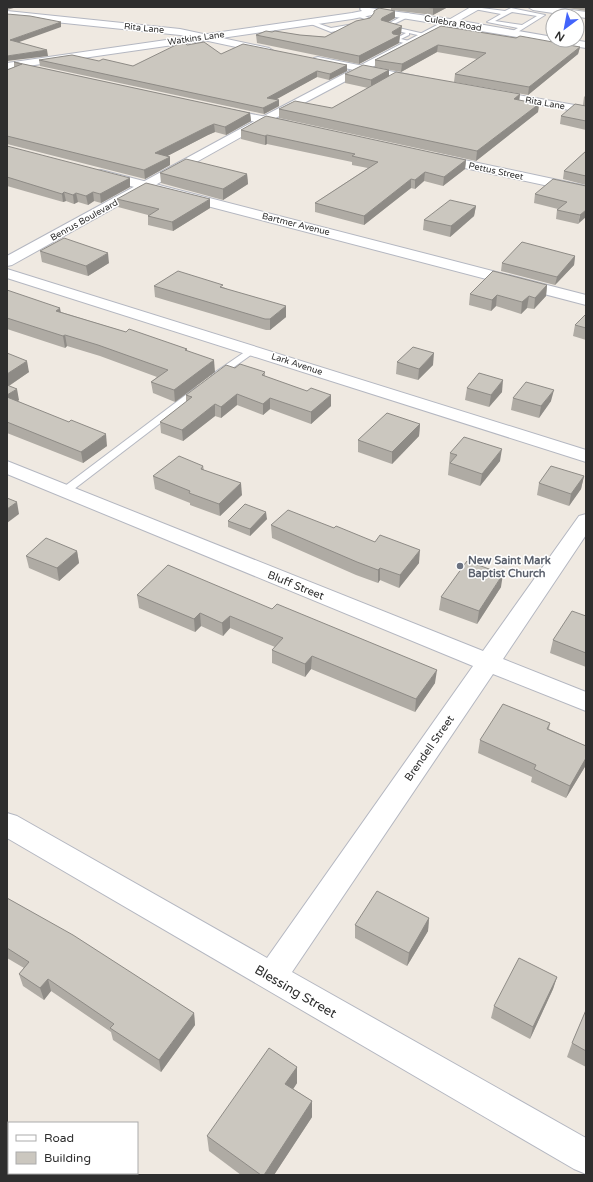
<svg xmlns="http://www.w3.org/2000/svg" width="593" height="1182" font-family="'Varela Round',sans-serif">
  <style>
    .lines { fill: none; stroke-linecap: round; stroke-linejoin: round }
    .lane-casing { stroke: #b4b7c1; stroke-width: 2 }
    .street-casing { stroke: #b4b7c1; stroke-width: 2 }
    .secondary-casing { stroke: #b4b7c1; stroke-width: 2 }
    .lane { fill: #fff; fill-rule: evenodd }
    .street { fill: #fff; fill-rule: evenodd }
    .secondary { fill: #fff; fill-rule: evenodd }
    .wall { fill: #afaba4 }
    .shaded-wall { fill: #8e8b86 }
    .building { fill: #cbc7bf; stroke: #8e8b86 }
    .worship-dot { fill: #6b7280; stroke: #fff; stroke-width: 1.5 }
    .labels { text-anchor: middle; stroke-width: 3; stroke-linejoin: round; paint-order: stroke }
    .far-street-label { font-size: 9px; fill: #2e2e2e; stroke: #fff }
    .worship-label { font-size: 11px; font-weight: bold; fill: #5b616d; stroke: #fff; text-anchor: start }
    .street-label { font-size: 11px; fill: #2e2e2e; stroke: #fff }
    .near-street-label { font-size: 13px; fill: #2e2e2e; stroke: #fff }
  </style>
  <rect width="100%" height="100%" fill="#efe9e1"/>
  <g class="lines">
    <g class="lane-casing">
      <g id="lane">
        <path d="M474 7 505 11 511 8 545 15 513 35 511 34V32L518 28 487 22 501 14 474 9ZM512 12 537 16 522 25 495 21Z"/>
        <polygon points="359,13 373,20 369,24 331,32 306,22 311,21 331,28 365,22 367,20 357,16 357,14"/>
        <polygon points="408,13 410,14 410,16 390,26 429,35 426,37 409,33 409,35 401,39 413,42 413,44 411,45 393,40 406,33 382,27"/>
        <polygon points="252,347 255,348 257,350 255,352 220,377 214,377 212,375 214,373"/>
        <polygon points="198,387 203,390 201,392 69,493 61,493 60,491 61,489 195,388"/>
      </g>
    </g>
    <g class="street-casing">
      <g id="street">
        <polygon points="471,7 483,7 453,24 447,24 445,22"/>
        <polygon points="528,7 551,7 586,12 586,18 533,10"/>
        <polygon points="7,11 180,29 269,48 274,51 269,54 180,35 7,17"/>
        <polygon points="318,57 420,77 425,80 420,83 314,62 313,60 314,58"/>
        <polygon points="489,90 586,107 586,113 485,95 483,93 485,91"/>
        <polygon points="221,108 287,121 291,123 293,125 291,127 287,129 217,113 215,111 217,109"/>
        <polygon points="436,154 586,186 586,194 432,161 430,158 432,155"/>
        <polygon points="101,170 586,295 586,305 96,177 95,174 96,171"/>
        <polygon points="7,269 586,450 586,462 7,278"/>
        <polygon points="7,461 483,651 579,516 586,514 586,535 503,659 586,692 586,711 493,674 292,972 586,1138 586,1174 574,1169 7,838 7,813 17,816 267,958 473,666 7,474"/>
      </g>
    </g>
    <g class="secondary-casing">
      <polygon id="secondary" points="362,7 450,19 553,37 553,40 573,40 586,42 586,48 450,26 268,122 12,265 7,266 7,256 260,118 439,24 377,14 352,19 7,69 7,63 352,13 362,11 360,9"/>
    </g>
    <use href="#lane" class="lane"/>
    <use href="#street" class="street"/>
    <use href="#secondary" class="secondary"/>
  </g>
  <g class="wall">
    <polygon points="391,7 448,7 433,15 391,10"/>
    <polygon points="562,7 586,7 586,11"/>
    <polygon points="374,11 395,18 388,22 401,34 399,35 400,35 399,43 359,64 257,43 256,35 272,32 300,35 325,37 370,18 374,14"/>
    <polygon points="441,26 516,38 580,47 578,54 528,95 454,82 455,74 477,59 437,52 401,72 375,67 375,60"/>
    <polygon points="187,45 221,54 347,65 347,71 329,80 317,77 276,99 279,100 279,106 264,114 40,66 39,60 99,61 133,66"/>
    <polygon points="14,62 250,113 251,121 226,135 215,132 208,135 167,156 170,157 170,165 145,179 7,144 7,70 14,67"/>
    <polygon points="389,70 389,76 520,94 519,100 539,104 538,112 476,161 279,118 279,109 332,108 368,88 345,83 345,74"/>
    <polygon points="586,95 586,106 583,105 584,97"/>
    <polygon points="586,106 586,130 560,124 561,116"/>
    <polygon points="241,130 466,160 465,169 443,186 424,181 415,189 411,188 364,225 315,212 315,203 368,168 352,165 352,162 267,144 265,145 241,139"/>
    <polygon points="7,146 130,187 101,203 94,201 88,205 78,202 74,204 66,201 63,202 7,186"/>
    <polygon points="586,151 586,185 563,179 564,171"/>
    <polygon points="160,173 247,174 248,184 223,200 161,183"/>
    <polygon points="586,186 578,224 556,219 557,210 558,209 534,203 535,194"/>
    <polygon points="117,199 210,208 173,231 148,225 148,215 118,207"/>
    <polygon points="476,206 474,216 450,237 423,230 424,220"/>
    <polygon points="40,251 109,263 88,276 42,262"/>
    <polygon points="575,256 574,265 555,285 501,271 502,263"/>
    <polygon points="547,285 546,296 534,309 527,308 521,314 496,306 491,311 469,305 470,294"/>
    <polygon points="154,286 223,287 286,317 270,330 266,330 155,297"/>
    <polygon points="7,290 61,312 126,332 187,349 187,351 215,372 175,402 153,393 151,382 157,377 100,356 67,346 65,348 7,329"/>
    <polygon points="586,314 586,340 573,336 575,325"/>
    <polygon points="7,353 29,372 9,386 19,400 18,401 107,446 83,463 7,433"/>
    <polygon points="397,362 433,365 418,380 396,374"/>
    <polygon points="235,368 265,372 265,376 331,406 311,424 270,409 263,415 237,405 221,418 215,416 183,441 161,433 160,422 186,402 186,395"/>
    <polygon points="467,388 502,392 489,407 465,400"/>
    <polygon points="513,398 551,401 539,418 511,410"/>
    <polygon points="420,424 419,436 392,464 358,452 358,440"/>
    <polygon points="450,453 500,461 480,486 448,475"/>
    <polygon points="203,466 204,470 242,495 220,516 190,505 190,503 155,489 153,476"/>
    <polygon points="584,476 581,489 569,506 537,495 539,483"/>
    <polygon points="267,519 250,536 228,527 228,521"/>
    <polygon points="271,525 419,563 399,588 380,580 378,583 356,575 272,538"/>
    <polygon points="77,551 79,563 59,581 29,568 26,556"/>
    <polygon points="168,565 435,683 415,712 311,669 305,677 272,663 272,650 275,647 230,628 223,636 201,626 195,632 139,608 137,595"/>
    <polygon points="501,587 477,624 439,610 441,597"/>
    <polygon points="586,616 586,667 550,653 553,640"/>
    <polygon points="550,723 549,729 586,746 586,765 566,798 531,782 532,777 478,753 480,740"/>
    <polygon points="7,898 194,1013 195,1025 161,1072 113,1040 111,1032 51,991 44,1000 23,986 19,974 24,968 7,958"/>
    <polygon points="429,918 428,931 407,966 355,938 355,925"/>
    <polygon points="557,977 553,989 530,1039 491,1018 494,1006"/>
    <polygon points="586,1010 586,1067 567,1057 572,1043"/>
    <polygon points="297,1067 297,1083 293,1089 312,1101 312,1117 274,1175 241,1175 209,1151 207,1136"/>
  </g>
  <g class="shaded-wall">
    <polygon points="7,7 17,7 7,10"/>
    <polygon points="436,7 448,7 433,15 433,8"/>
    <polygon points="395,11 395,18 381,26 382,18"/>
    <polygon points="61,22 61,27 11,45 10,40"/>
    <polygon points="402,26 401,34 392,39 400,35 399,43 359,64 359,56 392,32"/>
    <polygon points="438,45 437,52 401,72 402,64"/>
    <polygon points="580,47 578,54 528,95 529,87"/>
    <polygon points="47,50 48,56 7,61 7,56"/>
    <polygon points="347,65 347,71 329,80 330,74"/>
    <polygon points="389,70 389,79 371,89 371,80"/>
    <polygon points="317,71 317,77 268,104 267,98"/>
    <polygon points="520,94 519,102 514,99"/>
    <polygon points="279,100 279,106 264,114 263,108"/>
    <polygon points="539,104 538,112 476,161 477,151"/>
    <polygon points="250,113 251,121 226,135 225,127"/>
    <polygon points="214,124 215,132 208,135 156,162 155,153 207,127"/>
    <polygon points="267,135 267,144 265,145 265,136"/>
    <polygon points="170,157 170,165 145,179 144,170"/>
    <polygon points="466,160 465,169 443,186 444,177"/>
    <polygon points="425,172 424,181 415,189 415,180"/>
    <polygon points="247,174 248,184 223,200 223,189"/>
    <polygon points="130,178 130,187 101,203 100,194"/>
    <polygon points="411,179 411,188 364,225 364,216"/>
    <polygon points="64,192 66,201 63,202 62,194"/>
    <polygon points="93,192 94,201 88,205 86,196"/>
    <polygon points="76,193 78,202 74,204 73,195"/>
    <polygon points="210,199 210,208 173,231 172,222"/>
    <polygon points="476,206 474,216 450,237 451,226"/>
    <polygon points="586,210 586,217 578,224 580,215"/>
    <polygon points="108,253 109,263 88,276 86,266"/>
    <polygon points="575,256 574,265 555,285 557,277"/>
    <polygon points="547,285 546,296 534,309 535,298"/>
    <polygon points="497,295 496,306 491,311 492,300"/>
    <polygon points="529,296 527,308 521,314 522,302"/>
    <polygon points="286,306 286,317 270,330 270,319"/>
    <polygon points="60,308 62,319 56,311"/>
    <polygon points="65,335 67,346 65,348 63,336"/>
    <polygon points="434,353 433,365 418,380 419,369"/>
    <polygon points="214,360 215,372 175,402 174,390"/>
    <polygon points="27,361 29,372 7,387 7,374"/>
    <polygon points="503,380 502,392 489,407 491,395"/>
    <polygon points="17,389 19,400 8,408 7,395"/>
    <polygon points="554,390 551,401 539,418 541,406"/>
    <polygon points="237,394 237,405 221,418 221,407"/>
    <polygon points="331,395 331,406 311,424 311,412"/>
    <polygon points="270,398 270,409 263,415 263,404"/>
    <polygon points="215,404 215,416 183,441 182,430"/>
    <polygon points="420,424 419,436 392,464 392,452"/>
    <polygon points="106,434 107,446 83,463 81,452"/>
    <polygon points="502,449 500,461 480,486 482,474"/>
    <polygon points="584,476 581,489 569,506 571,494"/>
    <polygon points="241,483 242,495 220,516 219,504"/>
    <polygon points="17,502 19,514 7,523 7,509"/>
    <polygon points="266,512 267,519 250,536 250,529"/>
    <polygon points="420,550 419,563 399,588 400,575"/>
    <polygon points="77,551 79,563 59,581 57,568"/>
    <polygon points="380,568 380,580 378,583 378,570"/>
    <polygon points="503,574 501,587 477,624 479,611"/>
    <polygon points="200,613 201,626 195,632 194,619"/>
    <polygon points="230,616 230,628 223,636 222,623"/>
    <polygon points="312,656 311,669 305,677 305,664"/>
    <polygon points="437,670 435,683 415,712 416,699"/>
    <polygon points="586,758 586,765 566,798 570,786"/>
    <polygon points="429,918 428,931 407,966 409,953"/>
    <polygon points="557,977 553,989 530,1039 533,1027"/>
    <polygon points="48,979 51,991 44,1000 40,988"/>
    <polygon points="194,1013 195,1025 161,1072 159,1060"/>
    <polygon points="297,1067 297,1083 286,1100 285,1084"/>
    <polygon points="312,1101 312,1117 274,1175 264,1175"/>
  </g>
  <g class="building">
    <polygon points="423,7 436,7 433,8"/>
    <polygon points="379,8 395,11 382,18 381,20 402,26 392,32 393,34 400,35 359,56 256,35 266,31 272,32 275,31 300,35 325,37 356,21 370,18 374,13 374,11"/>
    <polygon points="7,14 30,16 61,22 10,40 47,50 7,56"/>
    <polygon points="441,26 516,38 520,36 580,47 529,87 455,74 486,53 438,45 402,64 375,60"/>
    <polygon points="204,42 221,54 243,44 347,65 330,74 317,71 267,98 279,100 263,108 39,60 72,55 99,61 103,59 133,66 180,43 185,43 187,45"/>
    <polygon points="14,62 250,113 225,127 214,124 207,127 155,153 170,157 144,170 7,136 7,70 22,64"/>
    <polygon points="363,65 389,70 371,80 345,74"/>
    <polygon points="396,72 520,94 514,99 539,104 477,151 279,109 295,101 332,108"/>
    <polygon points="575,104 586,106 586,121 561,116"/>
    <polygon points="266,116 466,160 444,177 425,172 415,180 411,179 364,216 315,203 378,162 352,156 355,154 267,135 265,136 241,130"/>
    <polygon points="7,146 130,178 100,194 93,192 86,196 76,193 73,195 64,192 62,194 7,177"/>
    <polygon points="586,151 586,176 564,171"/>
    <polygon points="186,159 247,174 223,189 160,173"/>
    <polygon points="553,179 586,186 586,210 580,215 557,210 567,202 535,194"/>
    <polygon points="146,183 210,199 172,222 148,216 159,209 117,199"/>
    <polygon points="450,200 476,206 451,226 424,220"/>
    <polygon points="64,238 108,253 86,266 40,251"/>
    <polygon points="522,242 575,256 557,277 502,263"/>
    <polygon points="178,271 223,285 220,287 286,306 270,319 265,319 154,286"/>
    <polygon points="493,271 547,285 535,298 529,296 522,302 497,295 492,300 470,294"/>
    <polygon points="7,290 60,308 56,311 126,332 129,329 187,349 185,350 214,360 174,390 151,382 168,370 98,345 65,335 63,336 7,318"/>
    <polygon points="586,314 586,328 575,325"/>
    <polygon points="413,347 434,353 419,369 397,362"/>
    <polygon points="7,353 27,361 7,374"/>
    <polygon points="240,364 265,372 262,375 307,391 311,388 331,395 311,412 270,398 263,404 237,394 221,407 215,404 182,430 160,422 192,397 186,395 226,365 235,368"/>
    <polygon points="479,373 503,380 491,395 467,388"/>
    <polygon points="526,382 554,390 541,406 513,398"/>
    <polygon points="7,385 17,389 7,395"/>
    <polygon points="7,397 69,422 71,420 106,434 81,452 7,422"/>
    <polygon points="387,413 420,424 392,452 358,440"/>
    <polygon points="464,437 502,449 482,474 450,463 457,455 450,453"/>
    <polygon points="179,456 203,466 201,469 241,483 219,504 189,493 190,491 153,476"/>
    <polygon points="551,466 584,476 571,494 539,483"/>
    <polygon points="7,498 17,502 7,509"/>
    <polygon points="245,504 266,512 250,529 228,521"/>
    <polygon points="288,510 334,528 336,526 375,542 380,535 420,550 400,575 380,568 378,570 357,562 271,525"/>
    <polygon points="46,538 77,551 57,568 26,556"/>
    <polygon points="467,561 503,574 479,611 441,597"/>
    <polygon points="168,565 272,609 277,604 437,670 416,699 312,656 305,664 272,650 283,638 230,616 222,623 200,613 194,619 137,595"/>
    <polygon points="572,611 586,616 586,653 553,640"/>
    <polygon points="503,704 550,723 547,729 586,746 586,758 570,786 534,769 536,765 480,740"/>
    <polygon points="377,891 429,918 409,953 355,925"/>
    <polygon points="7,898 73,935 194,1013 159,1060 110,1028 114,1024 48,979 40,988 19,974 29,962 7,948"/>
    <polygon points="519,958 557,977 533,1027 494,1006"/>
    <polygon points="586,1010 586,1051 572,1043"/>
    <polygon points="269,1048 297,1067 285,1084 312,1101 264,1175 261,1175 207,1136"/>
  </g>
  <circle class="worship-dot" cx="460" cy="566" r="4"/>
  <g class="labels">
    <g class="far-street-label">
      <text transform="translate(453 23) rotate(10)" y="3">Culebra Road</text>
      <text transform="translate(144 28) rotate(6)" y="3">Rita Lane</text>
      <text transform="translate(196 38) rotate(-8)" y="3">Watkins Lane</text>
      <text transform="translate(545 103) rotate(10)" y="3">Rita Lane</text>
      <text transform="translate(496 171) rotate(12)" y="3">Pettus Street</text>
      <text transform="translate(84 220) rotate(-29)" y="3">Benrus Boulevard</text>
      <text transform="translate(296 224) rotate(14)" y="3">Bartmer Avenue</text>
      <text transform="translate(297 364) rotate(18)" y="3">Lark Avenue</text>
    </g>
    <g class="worship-label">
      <text x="468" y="564">New Saint Mark<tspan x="468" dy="13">Baptist Church</tspan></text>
    </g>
    <g class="street-label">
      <text transform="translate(296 585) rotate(22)" y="4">Bluff Street</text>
      <text transform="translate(429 748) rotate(-55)" y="4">Brendell Street</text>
    </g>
    <g class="near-street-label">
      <text transform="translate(296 991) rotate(30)" y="5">Blessing Street</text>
    </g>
  </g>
  <rect width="593" height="1182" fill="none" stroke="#2e2e2e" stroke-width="16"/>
  <rect x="8" y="1122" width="130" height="52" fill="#ffffff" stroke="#ababab"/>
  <rect x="16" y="1135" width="20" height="6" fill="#ffffff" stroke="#ababab"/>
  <text x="44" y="1142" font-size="12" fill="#2e2e2e">Road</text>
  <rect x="16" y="1152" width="20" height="12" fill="#cbc7bf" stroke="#ababab"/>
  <text x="44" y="1162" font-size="12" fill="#2e2e2e">Building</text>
  <g transform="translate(565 28) rotate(212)"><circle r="19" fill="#ffffff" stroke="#ababab"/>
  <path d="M0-3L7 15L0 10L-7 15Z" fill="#4264fb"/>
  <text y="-6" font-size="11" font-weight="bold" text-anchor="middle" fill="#2e2e2e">N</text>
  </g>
</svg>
